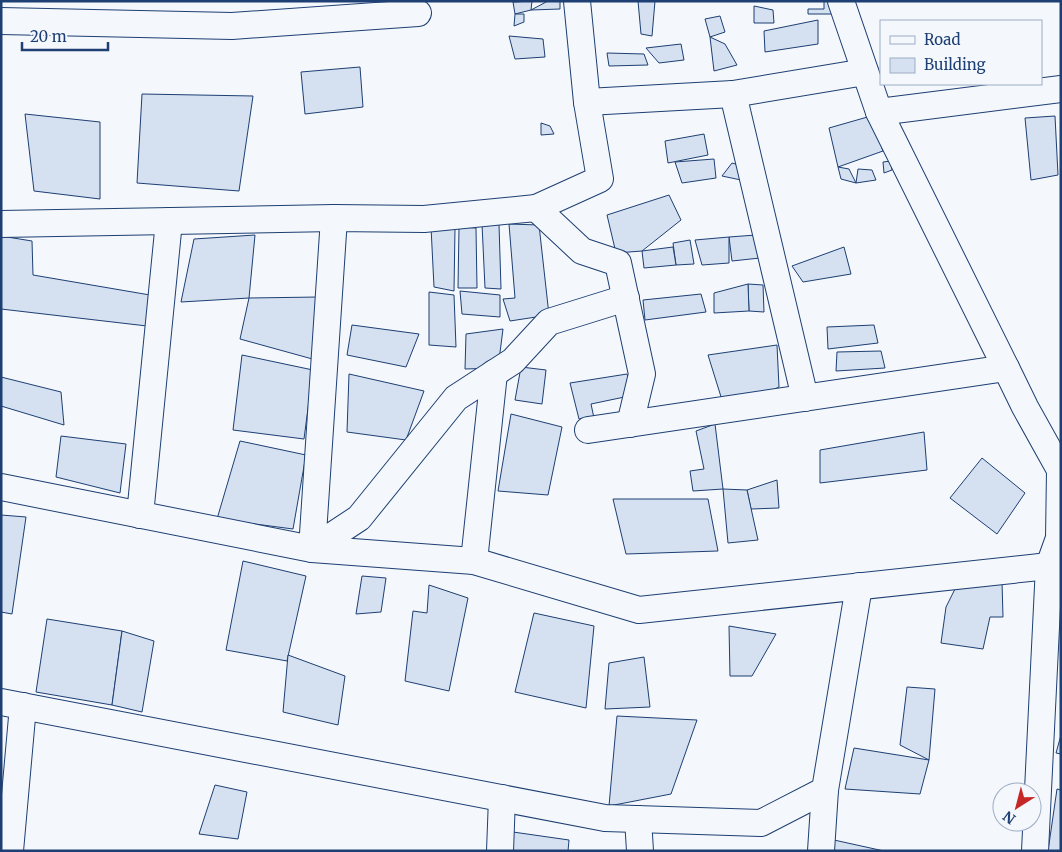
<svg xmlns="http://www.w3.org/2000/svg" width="1062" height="852" font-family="Merriweather,serif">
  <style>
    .building { fill: #d5e0f0; stroke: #1d3f73 }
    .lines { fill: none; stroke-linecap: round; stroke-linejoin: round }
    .minor-casing { stroke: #1d3f73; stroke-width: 28 }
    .minor { stroke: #f4f7fb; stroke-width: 26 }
  </style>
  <rect width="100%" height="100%" fill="#f4f7fb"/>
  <g class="building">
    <polygon points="532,1 531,10 515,14 513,2"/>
    <polygon points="548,1 560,1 560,9 531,10"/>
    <polygon points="638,1 655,1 652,36 641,34"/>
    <polygon points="824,1 832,1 832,14 808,14 808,9 824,9"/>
    <polygon points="754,6 773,10 774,23 754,23"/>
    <polygon points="515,14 524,14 524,22 514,26"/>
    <polygon points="720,16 725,32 710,37 705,19"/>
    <polygon points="818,20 818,44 765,52 764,31"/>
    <polygon points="509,36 543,39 545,57 515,59"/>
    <polygon points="710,37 725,44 737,65 714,71"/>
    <polygon points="681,44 684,60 659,63 646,48"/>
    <polygon points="607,53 644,54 648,65 609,66"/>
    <polygon points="360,67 363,107 305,114 301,72"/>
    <polygon points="142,94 253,96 239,191 137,183"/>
    <polygon points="25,114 100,122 100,199 34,191"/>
    <polygon points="871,116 883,151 838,167 829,128"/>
    <polygon points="1055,116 1058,175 1031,180 1025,118"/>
    <polygon points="541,123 550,126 554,134 541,135"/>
    <polygon points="704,134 708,155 668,163 665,141"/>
    <polygon points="714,159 716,178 682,183 675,162"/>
    <polygon points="891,161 892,170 884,173 883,162"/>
    <polygon points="732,163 742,166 741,180 722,176"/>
    <polygon points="838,167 849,169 856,183 841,179"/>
    <polygon points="858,169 872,170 876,180 856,183"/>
    <polygon points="669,195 681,220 642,251 616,253 607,215"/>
    <polygon points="482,224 499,224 501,289 485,288"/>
    <polygon points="509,224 539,225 549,315 510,321 503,299 515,298"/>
    <polygon points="431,227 455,228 454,291 434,287"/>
    <polygon points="459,227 476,228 477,288 458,288"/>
    <polygon points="255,235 249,298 181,302 194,239"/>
    <polygon points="756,235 760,258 732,261 729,237"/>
    <polygon points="1,236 32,241 33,275 150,295 147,326 1,309"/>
    <polygon points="729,237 729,263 702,265 695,240"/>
    <polygon points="690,240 694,264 676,265 673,243"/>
    <polygon points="673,247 676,265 644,268 642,251"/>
    <polygon points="844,247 851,274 803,282 792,266"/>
    <polygon points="748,284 763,285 764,312 749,311"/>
    <polygon points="748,284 749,311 714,313 714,293"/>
    <polygon points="460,291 500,295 500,317 462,314"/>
    <polygon points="429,292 454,295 456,347 429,345"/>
    <polygon points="701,294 706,312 645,320 643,300"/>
    <polygon points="319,297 316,360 240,339 249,298"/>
    <polygon points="352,325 419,334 406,367 347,355"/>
    <polygon points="874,325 878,343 828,349 827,327"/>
    <polygon points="503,329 498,368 465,369 466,334"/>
    <polygon points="777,345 779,387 752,400 722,400 708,355"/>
    <polygon points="881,351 885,368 836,371 837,352"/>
    <polygon points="242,355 313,370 304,439 233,430"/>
    <polygon points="521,367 546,370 542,404 515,400"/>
    <polygon points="349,374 424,391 406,440 347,432"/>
    <polygon points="627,374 634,395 591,404 594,418 579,419 570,383"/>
    <polygon points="1,377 61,392 64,425 1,406"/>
    <polygon points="511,414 562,427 548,495 498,491"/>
    <polygon points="715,424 723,489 693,491 690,471 704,469 696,431"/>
    <polygon points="924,432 927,470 820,483 820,450"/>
    <polygon points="61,436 126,444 120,493 56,477"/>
    <polygon points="240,441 306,455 293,529 217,519"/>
    <polygon points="982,458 1025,493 997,534 950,498"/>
    <polygon points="777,480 779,508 751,509 747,490"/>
    <polygon points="723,489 747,490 758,540 728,543"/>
    <polygon points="613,499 708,499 718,551 626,554"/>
    <polygon points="1,515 26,517 12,614 1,612"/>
    <polygon points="243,561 306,576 287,661 226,650"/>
    <polygon points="962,575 1002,582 1003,617 990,617 983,649 941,643 946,607"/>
    <polygon points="362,576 386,578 381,612 356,614"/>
    <polygon points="429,585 468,598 449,691 405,681 413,611 427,613"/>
    <polygon points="534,613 594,626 586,708 515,692"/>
    <polygon points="47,619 122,631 112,705 36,692"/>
    <polygon points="729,626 776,634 752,676 730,676"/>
    <polygon points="122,631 154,641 142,712 112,705"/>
    <polygon points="288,655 345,676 338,725 283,712"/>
    <polygon points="644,657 650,707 605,709 609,663"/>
    <polygon points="907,687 935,689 929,760 900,745"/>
    <polygon points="617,716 697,720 671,794 609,806"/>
    <polygon points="1061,735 1061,754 1056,753"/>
    <polygon points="854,748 929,760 920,794 845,789"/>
    <polygon points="215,785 247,792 238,839 199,834"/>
    <polygon points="1057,789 1061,790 1061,851 1048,851"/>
    <polygon points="513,832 569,840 568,851 512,851"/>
    <polygon points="834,840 884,851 834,851"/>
  </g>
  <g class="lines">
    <g class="minor-casing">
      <g id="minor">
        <polyline points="841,1 879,112 1061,89"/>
        <polyline points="1,21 232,26 418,13"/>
        <polyline points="587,102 733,94"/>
        <polyline points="536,208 582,251 618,263 642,374 630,424"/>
        <polyline points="334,218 312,549 359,518 456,398 513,361 549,322 626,298"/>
        <polyline points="1,224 334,218 424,219 536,208 600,179 587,102 577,1"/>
        <polyline points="1006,368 1025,407 1060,470 1059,538 1049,566 1035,851"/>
        <polyline points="805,398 733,94 865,72"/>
        <polyline points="588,430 1006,368 879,112"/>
        <polyline points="1,487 312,549 474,561 639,610 1049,566 1061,563"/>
        <polyline points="140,515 169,221"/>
        <polyline points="474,561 494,373"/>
        <polyline points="1,702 605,818 761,823 825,790 859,586"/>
        <polyline points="638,819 640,851"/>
        <polyline points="10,851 23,706"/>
        <polyline points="500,851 502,798"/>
        <polyline points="821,851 825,790"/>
      </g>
    </g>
    <use href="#minor" class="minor"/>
  </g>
  <rect width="1062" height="852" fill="none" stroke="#1d3f73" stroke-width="5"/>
  <rect x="880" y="20" width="162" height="65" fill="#f4f7fb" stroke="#9eadc5"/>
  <rect x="890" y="36" width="25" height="8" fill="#f4f7fb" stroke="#9eadc5"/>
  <text x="924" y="45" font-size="15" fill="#1d3f73">Road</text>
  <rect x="890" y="58" width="25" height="15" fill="#d5e0f0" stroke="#9eadc5"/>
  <text x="924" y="70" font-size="15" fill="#1d3f73">Building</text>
  <g transform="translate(1017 807) rotate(216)"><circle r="24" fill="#f4f7fb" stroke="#9eadc5"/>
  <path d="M0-4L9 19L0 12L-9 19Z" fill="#c62828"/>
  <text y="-8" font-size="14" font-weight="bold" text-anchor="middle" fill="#1d3f73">N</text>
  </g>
  <path d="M22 42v8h86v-8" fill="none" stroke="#1d3f73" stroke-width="2.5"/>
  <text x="30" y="42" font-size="15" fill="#1d3f73" stroke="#f4f7fb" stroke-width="4" paint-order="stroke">20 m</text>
</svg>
